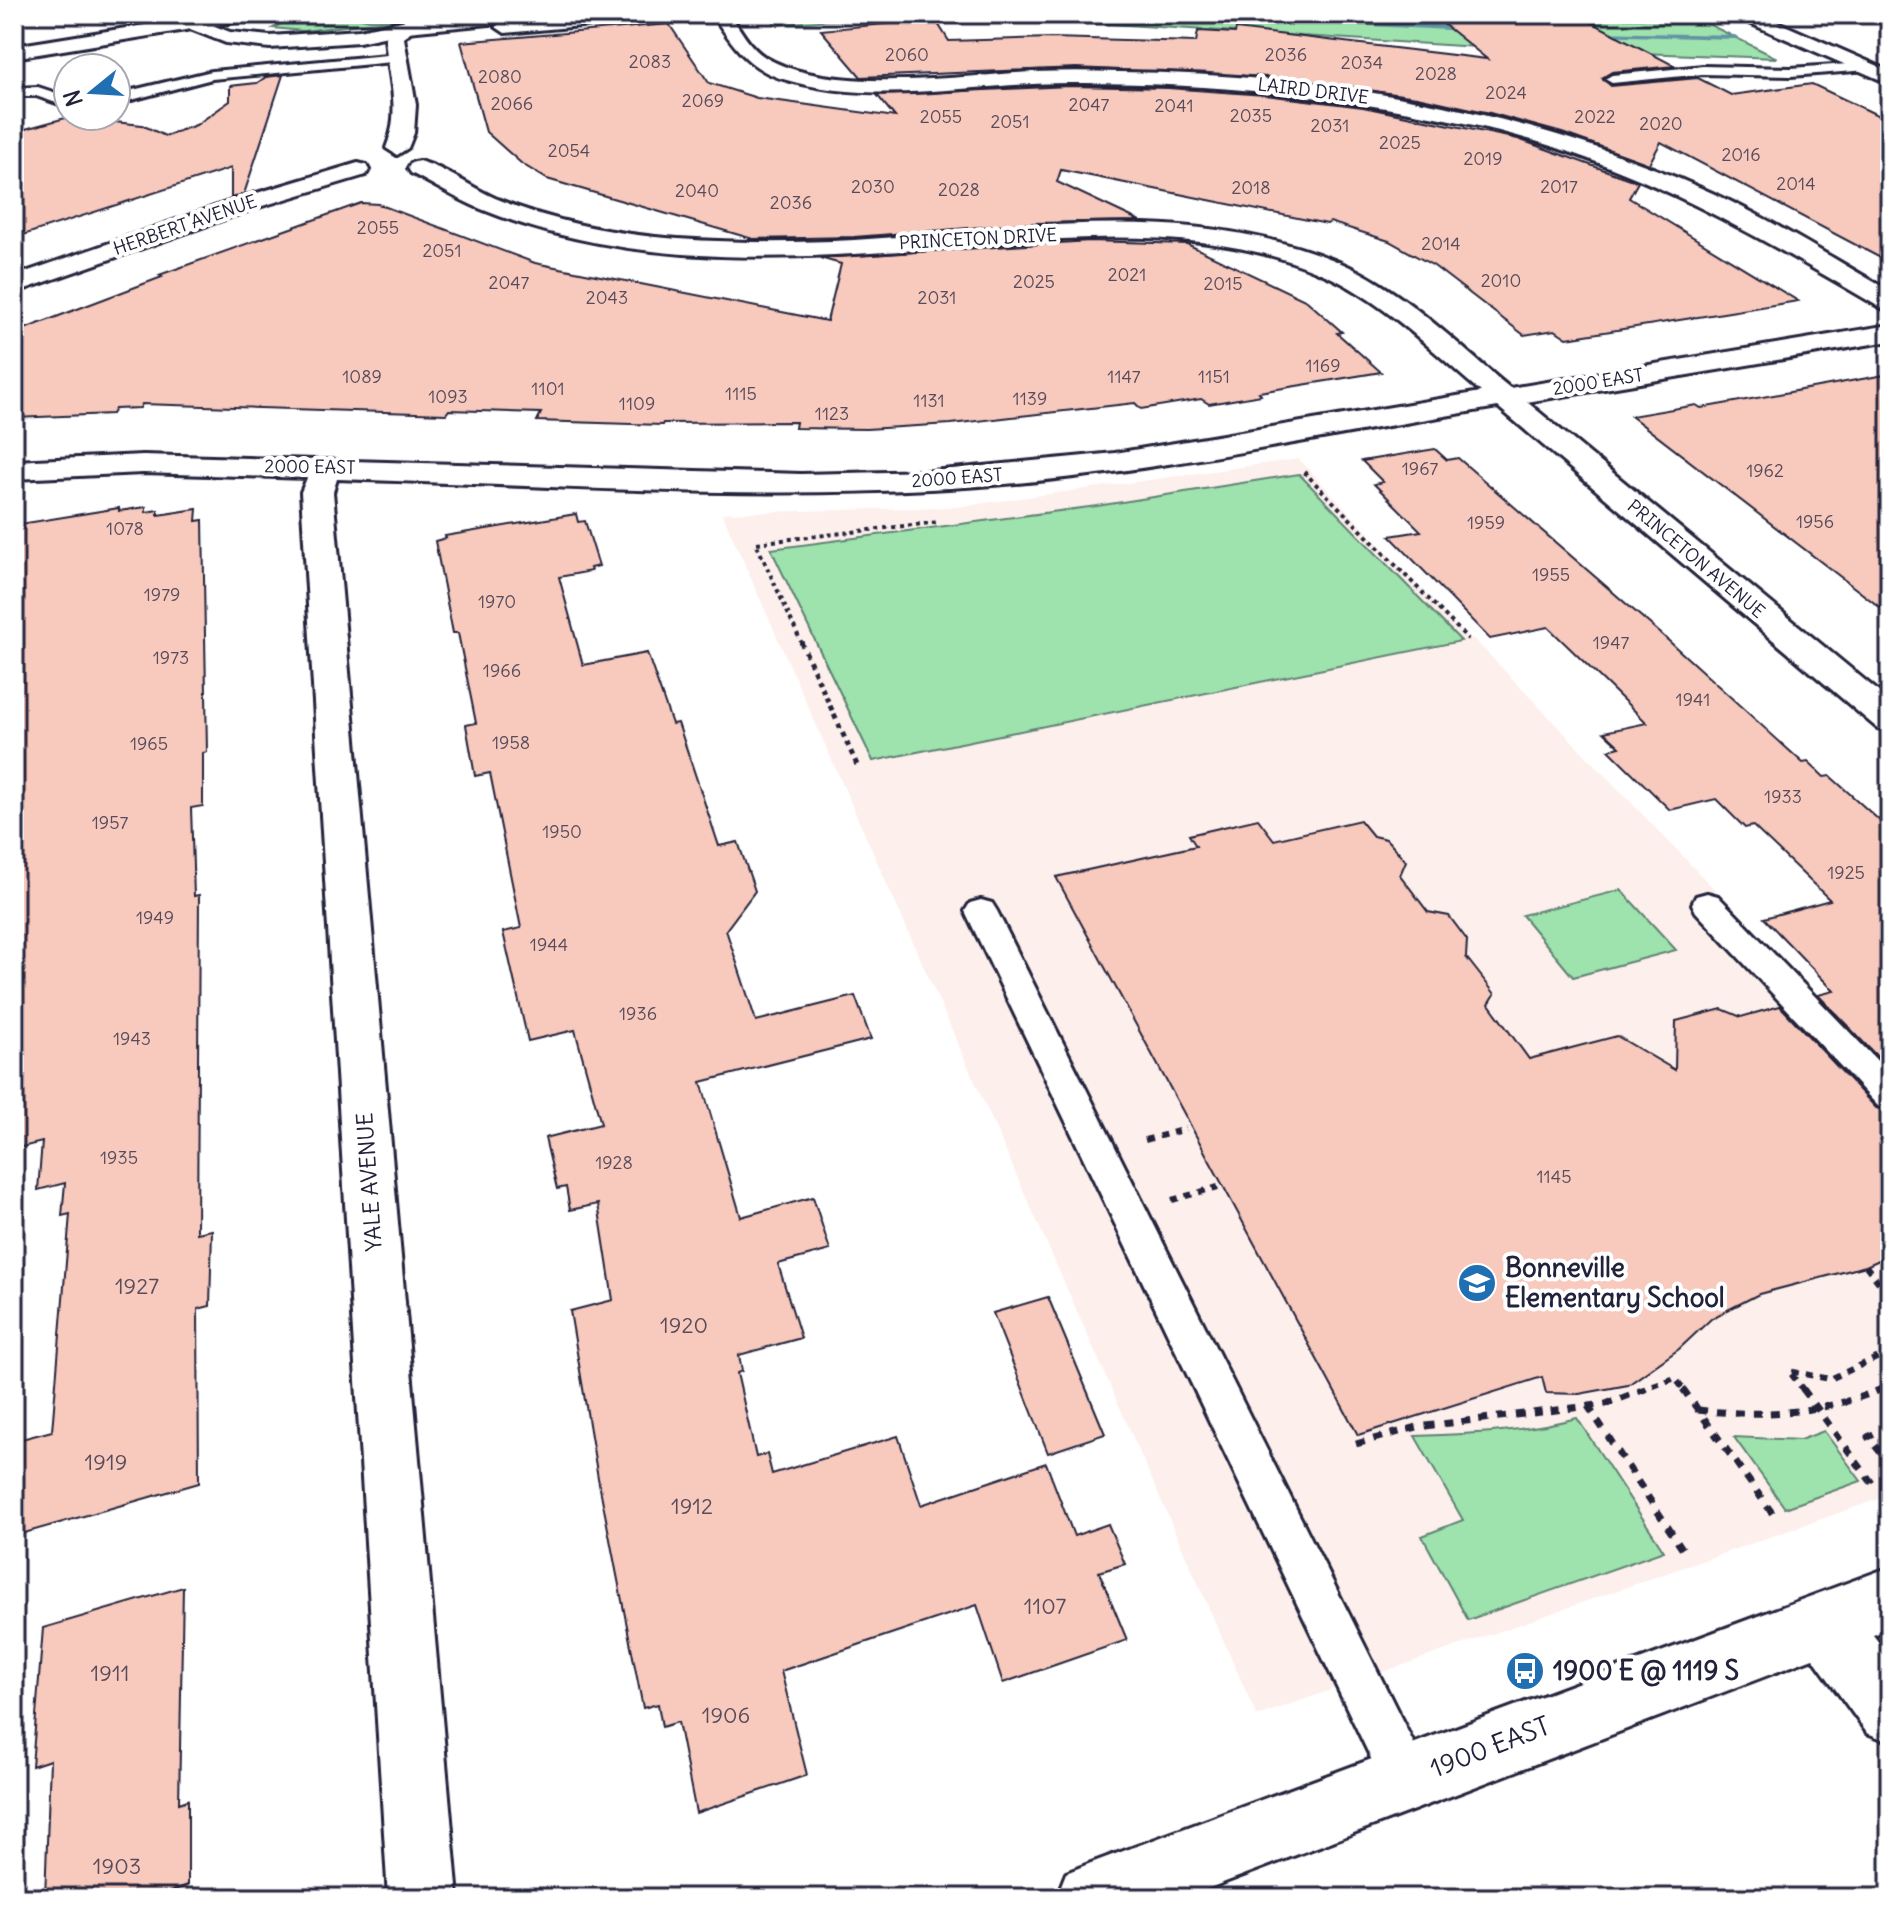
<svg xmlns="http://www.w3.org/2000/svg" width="1904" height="1912" font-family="Delius,sans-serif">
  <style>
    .built { fill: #fdefeb }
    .green { fill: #9ee2ad; stroke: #608274; stroke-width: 2 }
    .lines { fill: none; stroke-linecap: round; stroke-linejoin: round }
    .stream { fill: #6494a5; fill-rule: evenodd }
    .building { fill: #f8c9bd; stroke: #22223b; stroke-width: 2 }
    .service-casing { stroke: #22223b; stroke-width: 6 }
    .minor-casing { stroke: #22223b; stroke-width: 6 }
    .tertiary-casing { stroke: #22223b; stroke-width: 6 }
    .primary-casing { stroke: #22223b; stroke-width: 6 }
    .path-far3 { stroke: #22223b; stroke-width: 4; stroke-dasharray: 4 4; stroke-linecap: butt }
    .path-far2 { stroke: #22223b; stroke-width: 5; stroke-dasharray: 5 5; stroke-linecap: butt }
    .path-far1 { stroke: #22223b; stroke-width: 6; stroke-dasharray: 7 7; stroke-linecap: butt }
    .path { stroke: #22223b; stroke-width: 7; stroke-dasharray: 9 9; stroke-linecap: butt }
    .service { fill: #fff; fill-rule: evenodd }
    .minor { fill: #fff; fill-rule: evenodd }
    .tertiary { fill: #fff; fill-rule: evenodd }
    .primary { fill: #fff; fill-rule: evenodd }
    .labels { text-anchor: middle; stroke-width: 8; stroke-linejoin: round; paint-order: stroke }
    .number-label { font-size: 18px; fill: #584c5c }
    .far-street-label { font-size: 18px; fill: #22223b; stroke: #fff }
    .street-label { font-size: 22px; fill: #22223b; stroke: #fff }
    .near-number-label { font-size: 22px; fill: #584c5c }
    .near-poi-label { font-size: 26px; font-weight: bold; fill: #22223b; stroke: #fff; text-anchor: start }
    .near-street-label { font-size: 26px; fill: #22223b; stroke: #fff }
  </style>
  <rect width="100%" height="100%" fill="#fff"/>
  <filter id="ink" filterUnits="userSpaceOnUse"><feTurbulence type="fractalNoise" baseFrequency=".0125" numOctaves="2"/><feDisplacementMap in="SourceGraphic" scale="16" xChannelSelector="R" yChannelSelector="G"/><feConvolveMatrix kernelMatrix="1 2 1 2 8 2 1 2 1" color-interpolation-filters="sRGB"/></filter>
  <g filter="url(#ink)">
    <polygon class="built" points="1299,459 1468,639 1473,638 1890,1072 1890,1495 1257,1716 722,513 957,507"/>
    <g class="green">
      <polygon points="768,14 1417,14 1698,19 1777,58 1477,47 1111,24 830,20 776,25"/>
      <polygon points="354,16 370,20 403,19 303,31 273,28 284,22"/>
      <polygon points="1299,474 1461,641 873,761 771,549 1097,506"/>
      <polygon points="1621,890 1676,950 1573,977 1522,915"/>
      <path d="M1577 1418 1664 1551 1468 1620 1422 1536 1463 1520 1415 1436C1471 1434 1523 1432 1577 1418Z"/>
      <polygon points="1824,1431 1861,1481 1785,1508 1734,1437 1800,1440"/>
    </g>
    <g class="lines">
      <g class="stream">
        <polygon points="1263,14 1468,27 1471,29 1468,31 1352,25"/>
        <polygon points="1595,32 1735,35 1738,37 1735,39 1593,35"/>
      </g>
    </g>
    <g class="building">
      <polygon points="1431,14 1576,14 1675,66 1612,72 1602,78 1611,86 1698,78 1731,95 1812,84 1890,121 1890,263 1661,142 1649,164 1562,133 1490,113 1417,97 1268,77 1076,68 861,77 821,30 935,19 949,41 1052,38 1196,42 1198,31 1235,33 1236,29 1487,59"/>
      <polygon points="669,24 709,83 757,98 787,102 895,117 877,95 1069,86 1168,88 1265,95 1363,107 1518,139 1638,182 1629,198 1798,301 1567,338 1555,330 1524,335 1434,266 1389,241 1330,222 1327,224 1061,170 1057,182 1140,221 1035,223 854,237 753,239 547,179 522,164 486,132 461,42"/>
      <polygon points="283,75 244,194 231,198 231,168 14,238 14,132 69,117 142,125 165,136 196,125 230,101 230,86 257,83 266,77"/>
      <polygon points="361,203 378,204 535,263 827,321 841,264 820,258 1090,241 1187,244 1307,301 1342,332 1337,333 1381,372 1259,392 1261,395 1209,404 1201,399 1141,409 1135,403 951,424 866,429 795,428 796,422 663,423 662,425 537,421 541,413 449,410 446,414 142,404 140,408 115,409 112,414 14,418 14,333 162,277 159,275"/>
      <polygon points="1890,374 1890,615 1631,416 1696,405 1701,408"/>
      <polygon points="1435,449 1447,460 1458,458 1660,633 1803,763 1808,762 1824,777 1830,776 1890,830 1890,1070 1818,995 1834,991 1764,918 1830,900 1753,826 1745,828 1716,799 1670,810 1609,750 1620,747 1604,732 1647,723 1548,627 1490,639 1390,536 1421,531 1374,484 1383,482 1362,461"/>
      <polygon points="146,507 146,512 158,510 158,515 197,509 196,521 203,520 207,752 203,753 203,806 191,808 194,896 199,895 197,1233 212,1230 210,1306 198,1309 199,1483 14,1536 14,1441 52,1431 70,1214 62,1216 65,1183 38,1190 42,1142 14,1149 14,525 119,508 119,511"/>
      <polygon points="576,514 578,522 585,521 599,566 590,568 591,571 559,577 583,665 647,653 672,724 678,723 719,846 738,842 755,891 726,930 756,1021 855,996 871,1039 701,1082 741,1217 813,1197 830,1250 778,1264 801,1338 739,1355 742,1371 737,1373 756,1457 767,1454 772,1474 898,1436 921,1505 1046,1463 1074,1536 1108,1524 1125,1564 1099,1572 1127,1640 1003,1683 977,1605 781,1671 807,1775 696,1813 678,1722 662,1727 658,1704 643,1708 598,1478 570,1311 613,1300 598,1204 570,1210 566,1187 557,1189 545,1138 601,1124 575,1030 528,1041 503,932 521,928 490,773 475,776 466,725 476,723 458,633 453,633 435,541 446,538 445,536"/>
      <polygon points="1258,819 1274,840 1360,820 1373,836 1386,839 1406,861 1400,875 1428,912 1449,916 1467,940 1466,957 1495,994 1489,1004 1529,1059 1617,1036 1675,1070 1676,1021 1722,1009 1741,1017 1780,1006 1876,1108 1890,1113 1890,1255 1866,1266 1759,1294 1712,1318 1679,1349 1628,1385 1579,1394 1546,1393 1542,1377 1358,1435 1056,877 1196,846 1189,835"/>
      <polygon points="1048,1297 1105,1434 1048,1453 993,1313"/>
      <polygon points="183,1587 179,1803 188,1800 188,1885 153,1898 45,1898 50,1760 32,1766 43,1628"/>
    </g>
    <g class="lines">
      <g class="service-casing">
        <g id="service">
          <polygon points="408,14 422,14 412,29 407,30 400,26"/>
          <polygon points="398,54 403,55 403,61 212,79 116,104 116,94 212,71"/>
          <polygon points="1863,63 1868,64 1868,70 1791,76 1703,74 1612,83 1605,79 1612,75 1703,66 1791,68"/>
          <polygon points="38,87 68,97 68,107 36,96 14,96 14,88"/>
          <polygon points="1707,893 1718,896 1890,1074 1890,1110 1878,1106 1696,912 1692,904 1696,896"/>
          <polygon points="981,900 992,903 997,911 1423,1762 1430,1779 1423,1796 1406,1803 1389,1796 965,911 970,903"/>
        </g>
      </g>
      <g class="minor-casing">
        <g id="minor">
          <path d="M712 14H730C740 29 749 47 765 57 828 95 960 76 1033 72 1061 71 1090 71 1119 72 1318 74 1518 107 1701 188 1767 216 1828 256 1890 291V310L1881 308C1742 227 1620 155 1460 122 1331 95 1201 82 1069 83 976 83 874 107 783 79 747 68 732 44 712 14Z"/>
          <path d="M407 20 416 26 404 38 416 105 414 133 408 148 397 155 386 148C402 109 388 77 385 37L400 22Z"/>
          <path d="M419 161C446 168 470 187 495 198 553 222 616 234 678 239 737 243 795 243 854 240 1013 231 1181 199 1334 260 1400 286 1455 343 1510 388L1890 325V341L1527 402 1890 701V732L1877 728 1498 407C1310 438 1120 481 930 489 733 499 534 485 337 479L333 492 458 1898H388L301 492 307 478 143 473 14 479V461L143 455 801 474 932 471 1115 453 1481 392C1430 349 1379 296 1316 271 1203 224 1071 237 952 247 795 260 630 270 481 209 457 199 434 185 411 173L408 168 411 163Z"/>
          <polygon points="358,163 366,165 369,170 366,175 259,207 14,293 14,276 243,197"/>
          <polygon points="1890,1567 1890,1629 1873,1635 1890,1657 1890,1742 1867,1733 1813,1658 1183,1898 1056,1898 1066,1873 1091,1863"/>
        </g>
      </g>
      <g class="tertiary-casing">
        <g id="tertiary">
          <polygon points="128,14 194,18 230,32 270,36 359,30 407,20 475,14 542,14 537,19 587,14 657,14 648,20 505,33 496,27 500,23 407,32 359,42 270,48 226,43 190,29 135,23 128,21"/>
          <polygon points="1735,14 1759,14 1890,71 1890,84 1738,18"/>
        </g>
      </g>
      <g class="primary-casing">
        <polygon id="primary" points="213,14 256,14 247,20 14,58 14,46"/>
      </g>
      <g class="path-far3">
        <polyline points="1304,472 1468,639"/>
        <polyline points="802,644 756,543 939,522"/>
      </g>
      <polyline class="path-far2" points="801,642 857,765"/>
      <g class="path-far1">
        <polyline points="1145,1140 1186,1129"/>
        <polyline points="1172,1200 1218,1187"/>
        <polyline points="1866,1266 1890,1297"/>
        <polyline points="1640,1391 1675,1378 1685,1391"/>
        <polyline points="1804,1391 1789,1371 1830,1379 1890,1352"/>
        <polyline points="1877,1391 1890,1386"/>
      </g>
      <g class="path">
        <polyline points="1683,1389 1775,1517"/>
        <polyline points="1803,1389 1872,1483"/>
        <polyline points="1588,1406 1683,1550"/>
        <path d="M1698 1410C1763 1417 1821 1414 1882 1389"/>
        <polyline points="1890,1426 1868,1437 1890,1464"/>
        <polyline points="1356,1444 1417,1427 1606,1404 1645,1389"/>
      </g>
      <use href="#service" class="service"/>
      <use href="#minor" class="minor"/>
      <use href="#tertiary" class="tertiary"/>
      <use href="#primary" class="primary"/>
    </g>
  </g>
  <defs>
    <g id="school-disc" transform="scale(2)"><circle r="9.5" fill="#1f6fb2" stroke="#fff"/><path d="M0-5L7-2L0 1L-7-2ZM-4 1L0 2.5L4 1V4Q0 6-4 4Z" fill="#fff"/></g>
    <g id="bus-disc" transform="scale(2)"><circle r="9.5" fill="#1f6fb2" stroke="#fff"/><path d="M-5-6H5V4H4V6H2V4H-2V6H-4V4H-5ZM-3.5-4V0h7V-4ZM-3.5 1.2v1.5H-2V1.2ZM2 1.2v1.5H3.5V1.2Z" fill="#fff"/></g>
  </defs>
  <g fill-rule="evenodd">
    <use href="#school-disc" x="1477" y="1283"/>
    <use href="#bus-disc" x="1525" y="1671"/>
  </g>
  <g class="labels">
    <g class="number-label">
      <text x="907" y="61">2060</text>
      <text x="1286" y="61">2036</text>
      <text x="650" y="68">2083</text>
      <text x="1362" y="69">2034</text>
      <text x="1436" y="80">2028</text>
      <text x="500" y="83">2080</text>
      <text x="1506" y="99">2024</text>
      <text x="703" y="107">2069</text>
      <text x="512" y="110">2066</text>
      <text x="1089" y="111">2047</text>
      <text x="1174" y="112">2041</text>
      <text x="1251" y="122">2035</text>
      <text x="941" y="123">2055</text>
      <text x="1595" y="123">2022</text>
      <text x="1010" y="128">2051</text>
      <text x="1661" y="130">2020</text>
      <text x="1330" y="132">2031</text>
      <text x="1400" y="149">2025</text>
      <text x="569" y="157">2054</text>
      <text x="1741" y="161">2016</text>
      <text x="1483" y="165">2019</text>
      <text x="1796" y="190">2014</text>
      <text x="873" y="193">2030</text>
      <text x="1559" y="193">2017</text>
      <text x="1251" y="194">2018</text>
      <text x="959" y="196">2028</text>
      <text x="697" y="197">2040</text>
      <text x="791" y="209">2036</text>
      <text x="378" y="234">2055</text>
      <text x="1441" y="250">2014</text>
      <text x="442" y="257">2051</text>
      <text x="1127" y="281">2021</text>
      <text x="1501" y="287">2010</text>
      <text x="1034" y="288">2025</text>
      <text x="509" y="289">2047</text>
      <text x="1223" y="290">2015</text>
      <text x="607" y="304">2043</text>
      <text x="937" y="304">2031</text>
      <text x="1323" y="372">1169</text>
      <text x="362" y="383">1089</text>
      <text x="1124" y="383">1147</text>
      <text x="1214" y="383">1151</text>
      <text x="548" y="395">1101</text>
      <text x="741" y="400">1115</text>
      <text x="448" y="403">1093</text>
      <text x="1030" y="405">1139</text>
      <text x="929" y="407">1131</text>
      <text x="637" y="410">1109</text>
      <text x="832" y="420">1123</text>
      <text x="1420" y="475">1967</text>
      <text x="1765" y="477">1962</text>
      <text x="1815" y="528">1956</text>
      <text x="1486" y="529">1959</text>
      <text x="125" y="535">1078</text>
      <text x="1551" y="581">1955</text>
      <text x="162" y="601">1979</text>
      <text x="497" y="608">1970</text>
      <text x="1611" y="649">1947</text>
      <text x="171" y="664">1973</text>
      <text x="502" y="677">1966</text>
      <text x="1693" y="706">1941</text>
      <text x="511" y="749">1958</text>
      <text x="149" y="750">1965</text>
      <text x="1783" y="803">1933</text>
      <text x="110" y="829">1957</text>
      <text x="562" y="838">1950</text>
      <text x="1846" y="879">1925</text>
      <text x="155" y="924">1949</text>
      <text x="549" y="951">1944</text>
      <text x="638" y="1020">1936</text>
      <text x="132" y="1045">1943</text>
      <text x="119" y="1164">1935</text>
      <text x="614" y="1169">1928</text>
      <text x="1554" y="1183">1145</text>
    </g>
    <g class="far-street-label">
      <text transform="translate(1313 91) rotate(7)" y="6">LAIRD DRIVE</text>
      <text transform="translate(185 225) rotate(-19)" y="6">HERBERT AVENUE</text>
      <text transform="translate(978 239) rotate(-3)" y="6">PRINCETON DRIVE</text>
      <text transform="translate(1598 382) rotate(-9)" y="6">2000 EAST</text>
      <text transform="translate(310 467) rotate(1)" y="6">2000 EAST</text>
      <text transform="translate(957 478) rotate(-4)" y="6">2000 EAST</text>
      <text transform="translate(1696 559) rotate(40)" y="6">PRINCETON AVENUE</text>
    </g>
    <g class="street-label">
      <text transform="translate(369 1182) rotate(-94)" y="8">YALE AVENUE</text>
    </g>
    <g class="near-number-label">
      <text x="137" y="1294">1927</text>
      <text x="684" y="1333">1920</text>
      <text x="106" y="1470">1919</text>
      <text x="692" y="1514">1912</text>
      <text x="1045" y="1614">1107</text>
      <text x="110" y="1681">1911</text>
      <text x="726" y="1723">1906</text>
      <text x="117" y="1874">1903</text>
    </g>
    <g class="near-poi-label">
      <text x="1505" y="1277">Bonneville<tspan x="1505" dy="30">Elementary School</tspan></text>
      <text x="1553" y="1680">1900 E @ 1119 S</text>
    </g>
    <g class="near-street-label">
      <text transform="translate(1490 1747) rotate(-21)" y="9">1900 EAST</text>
    </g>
  </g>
  <rect width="1904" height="1912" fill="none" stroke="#fff" stroke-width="48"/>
  <rect x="24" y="24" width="1856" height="1864" fill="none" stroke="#22223b" stroke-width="3" filter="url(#ink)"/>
  <g transform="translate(92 92) rotate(252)"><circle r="38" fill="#ffffff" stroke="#a7a7b1" stroke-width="2"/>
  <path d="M0-6L14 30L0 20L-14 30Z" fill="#1f6fb2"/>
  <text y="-12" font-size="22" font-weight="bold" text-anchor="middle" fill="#22223b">N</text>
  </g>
</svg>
